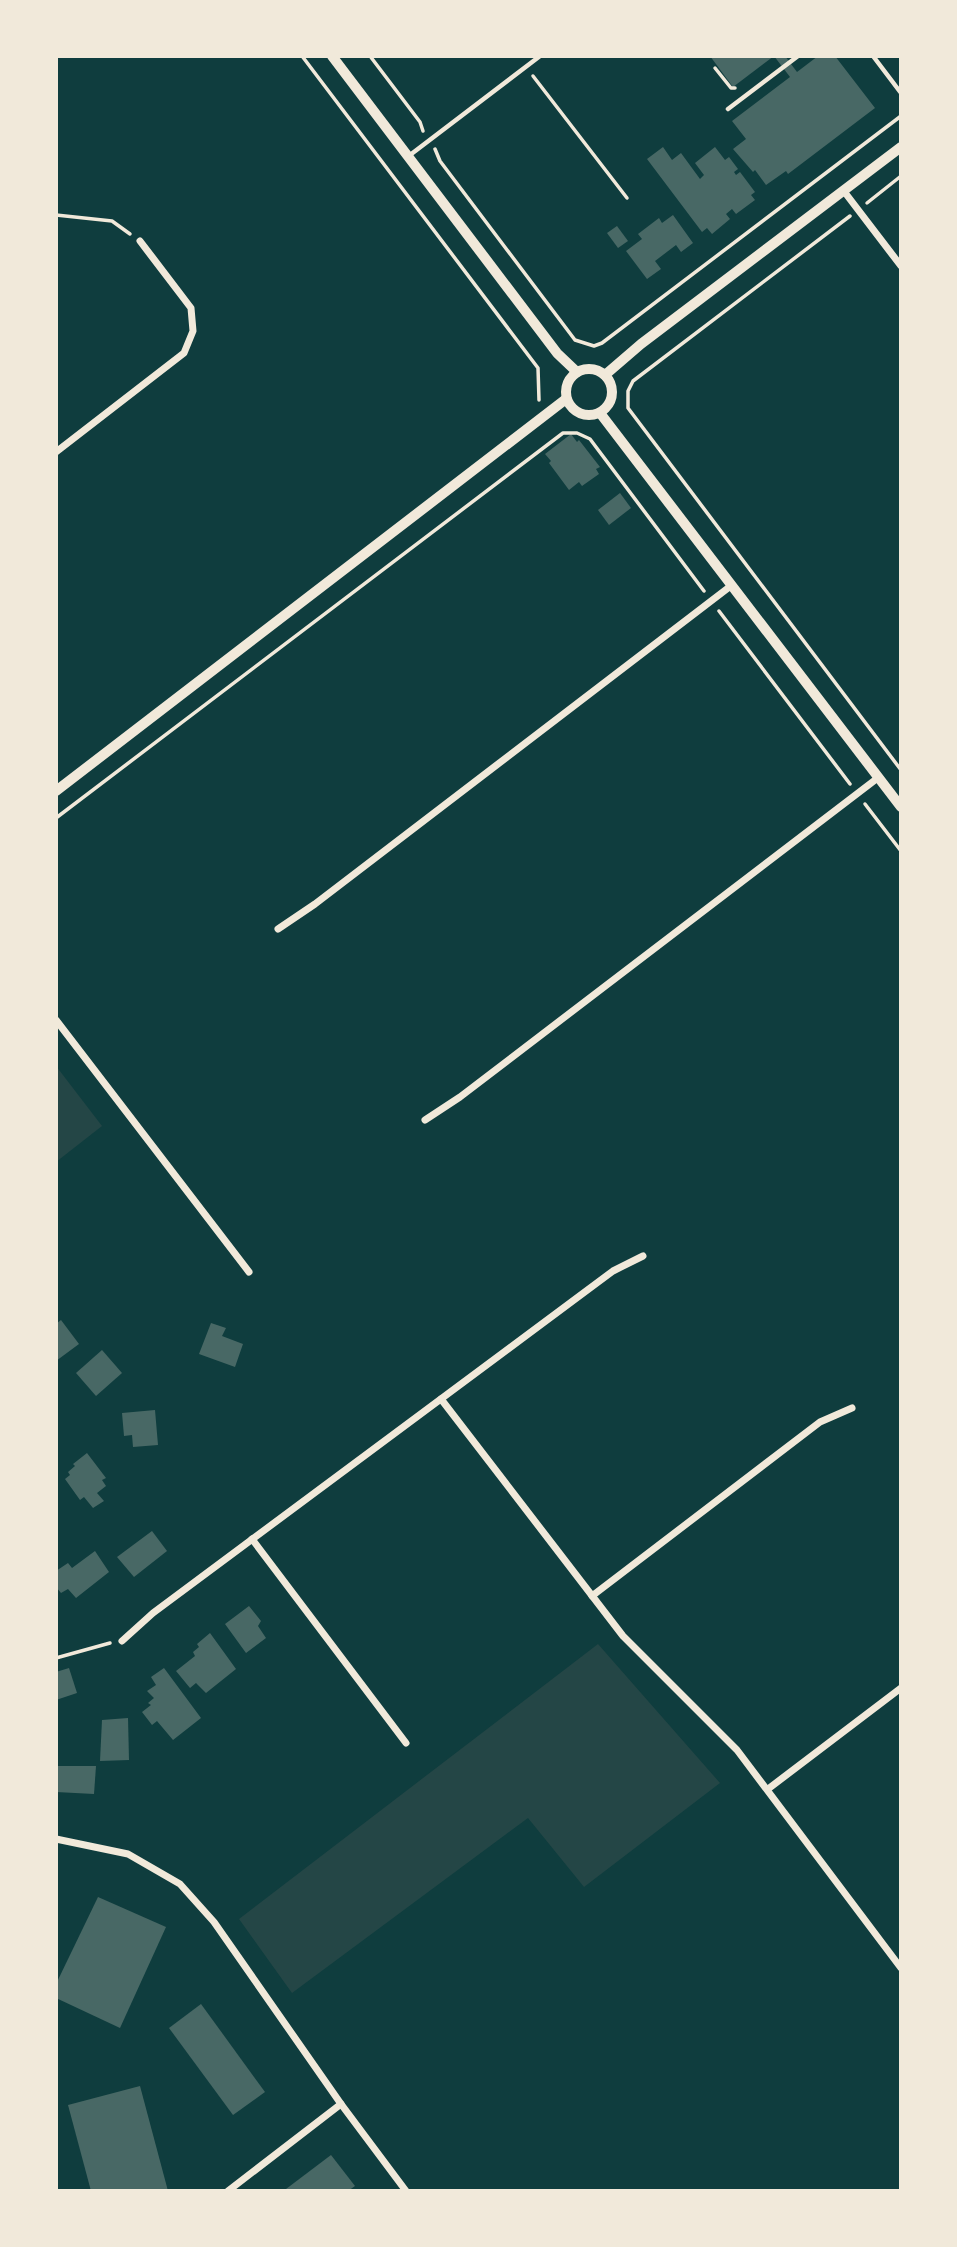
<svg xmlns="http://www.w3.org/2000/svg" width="957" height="2247" font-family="'Public Sans',sans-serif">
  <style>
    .green { fill: #244646 }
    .building { fill: #486865 }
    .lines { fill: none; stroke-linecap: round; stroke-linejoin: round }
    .path { stroke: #f1e9da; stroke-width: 3.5 }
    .service { stroke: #f1e9da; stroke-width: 4.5 }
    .minor { stroke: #f1e9da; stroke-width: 7 }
    .tertiary { stroke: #f1e9da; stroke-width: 10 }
    .secondary { stroke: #f1e9da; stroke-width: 10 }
  </style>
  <rect width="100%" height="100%" fill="#0f3d3e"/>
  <g class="green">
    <polygon points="56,1066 102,1126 56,1162"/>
    <polygon points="598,1644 720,1783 584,1887 528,1818 292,1993 239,1919"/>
  </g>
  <g class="building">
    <polygon points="710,56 774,56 733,87"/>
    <polygon points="774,56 785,56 797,72 818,56 835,56 875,108 788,174 786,171 766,185 755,170 753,172 733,149 746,139 732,121 790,77"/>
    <polygon points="663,147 672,160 681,153 700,179 704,175 695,163 715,147 725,160 729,157 738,169 734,172 736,175 740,172 755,192 751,195 755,200 736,214 732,209 726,214 730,219 712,234 707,228 702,232 647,159"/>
    <polygon points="673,215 693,243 681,252 676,245 655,261 661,269 647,279 626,251 642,239 638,234 659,218 662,223"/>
    <polygon points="617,226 628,241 618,248 607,233"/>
    <polygon points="571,434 577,442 579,440 600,467 596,469 599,474 582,486 579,482 569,490 549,463 551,461 545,454"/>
    <polygon points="620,493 631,508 609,525 598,510"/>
    <polygon points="61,1320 79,1344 56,1361 56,1324"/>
    <polygon points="211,1323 226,1328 222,1336 243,1344 235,1367 199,1354"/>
    <polygon points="102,1350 122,1373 96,1396 76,1373"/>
    <polygon points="155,1410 158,1445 133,1447 132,1435 124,1436 122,1413"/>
    <polygon points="87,1453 106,1478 102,1480 106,1486 97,1493 104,1501 93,1508 84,1497 80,1500 65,1479 70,1475 68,1472 75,1466 73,1464"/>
    <polygon points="152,1531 167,1551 134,1577 117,1557"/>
    <polygon points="95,1551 109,1572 76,1598 68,1589 61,1593 56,1587 56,1571 68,1563 72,1568"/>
    <polygon points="249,1606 261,1621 258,1626 266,1638 246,1653 225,1624"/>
    <polygon points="210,1633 236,1669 206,1693 196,1683 190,1688 176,1671 195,1656 193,1652 199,1647 197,1644"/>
    <polygon points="69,1668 77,1693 56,1700 56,1672"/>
    <polygon points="164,1668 201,1718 173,1740 157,1721 152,1725 142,1712 151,1705 148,1703 154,1698 147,1691 156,1685 151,1677"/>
    <polygon points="128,1718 129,1760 100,1761 102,1720"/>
    <polygon points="56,1766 96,1766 94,1794 56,1792"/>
    <polygon points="98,1897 166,1927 120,2028 56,1998 56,1984"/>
    <polygon points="201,2004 265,2092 233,2115 169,2028"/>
    <polygon points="140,2086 168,2191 91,2191 68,2105"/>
    <polygon points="331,2155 355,2186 348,2191 288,2191 286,2189"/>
  </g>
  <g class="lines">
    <g class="path">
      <polyline points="302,56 538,368 539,400"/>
      <polyline points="370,56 420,122 423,131"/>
      <polyline points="715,68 731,88 735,88"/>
      <polyline points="533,76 627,198"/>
      <polyline points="435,149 440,161 575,340 594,346 602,343 901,116"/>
      <polyline points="867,203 901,176"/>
      <polyline points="56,215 112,221 130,234"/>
      <polyline points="850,216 633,381 628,391 628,408 901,770"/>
      <polyline points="719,611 850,784"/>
      <polyline points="865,804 901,851"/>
      <polyline points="56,818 563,433 577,433 590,439 704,591"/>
      <polyline points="56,1658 110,1643"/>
    </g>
    <g class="service">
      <polyline points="873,56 901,93"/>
      <polyline points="728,109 798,56"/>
      <polyline points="410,155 540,56"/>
    </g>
    <g class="minor">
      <polyline points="843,190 901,266"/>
      <polyline points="56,452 184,353 193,331 191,308 140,241"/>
      <polyline points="278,929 315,904 732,585"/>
      <polyline points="56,1020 249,1272"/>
      <polyline points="425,1120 460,1097 879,777"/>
      <polyline points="441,1399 623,1636 737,1750 901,1968"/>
      <polyline points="252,1539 406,1743"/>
      <polyline points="592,1596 820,1422 852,1408"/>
      <polyline points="122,1641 153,1613 613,1271 643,1256"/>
      <polyline points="768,1789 901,1688"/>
      <polyline points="56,1839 128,1854 180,1884 214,1922 341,2104 406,2191"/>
      <polyline points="228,2191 341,2104"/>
    </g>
    <g class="tertiary">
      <polyline points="605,375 641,344 901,147"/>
      <polyline points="56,791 566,399"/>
    </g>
    <g class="secondary">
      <polyline points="332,56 557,353 577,372"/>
      <circle cx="589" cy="392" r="23"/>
      <polyline points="600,413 901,807"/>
    </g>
  </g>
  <rect width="957" height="2247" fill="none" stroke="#f1e9da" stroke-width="116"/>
</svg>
